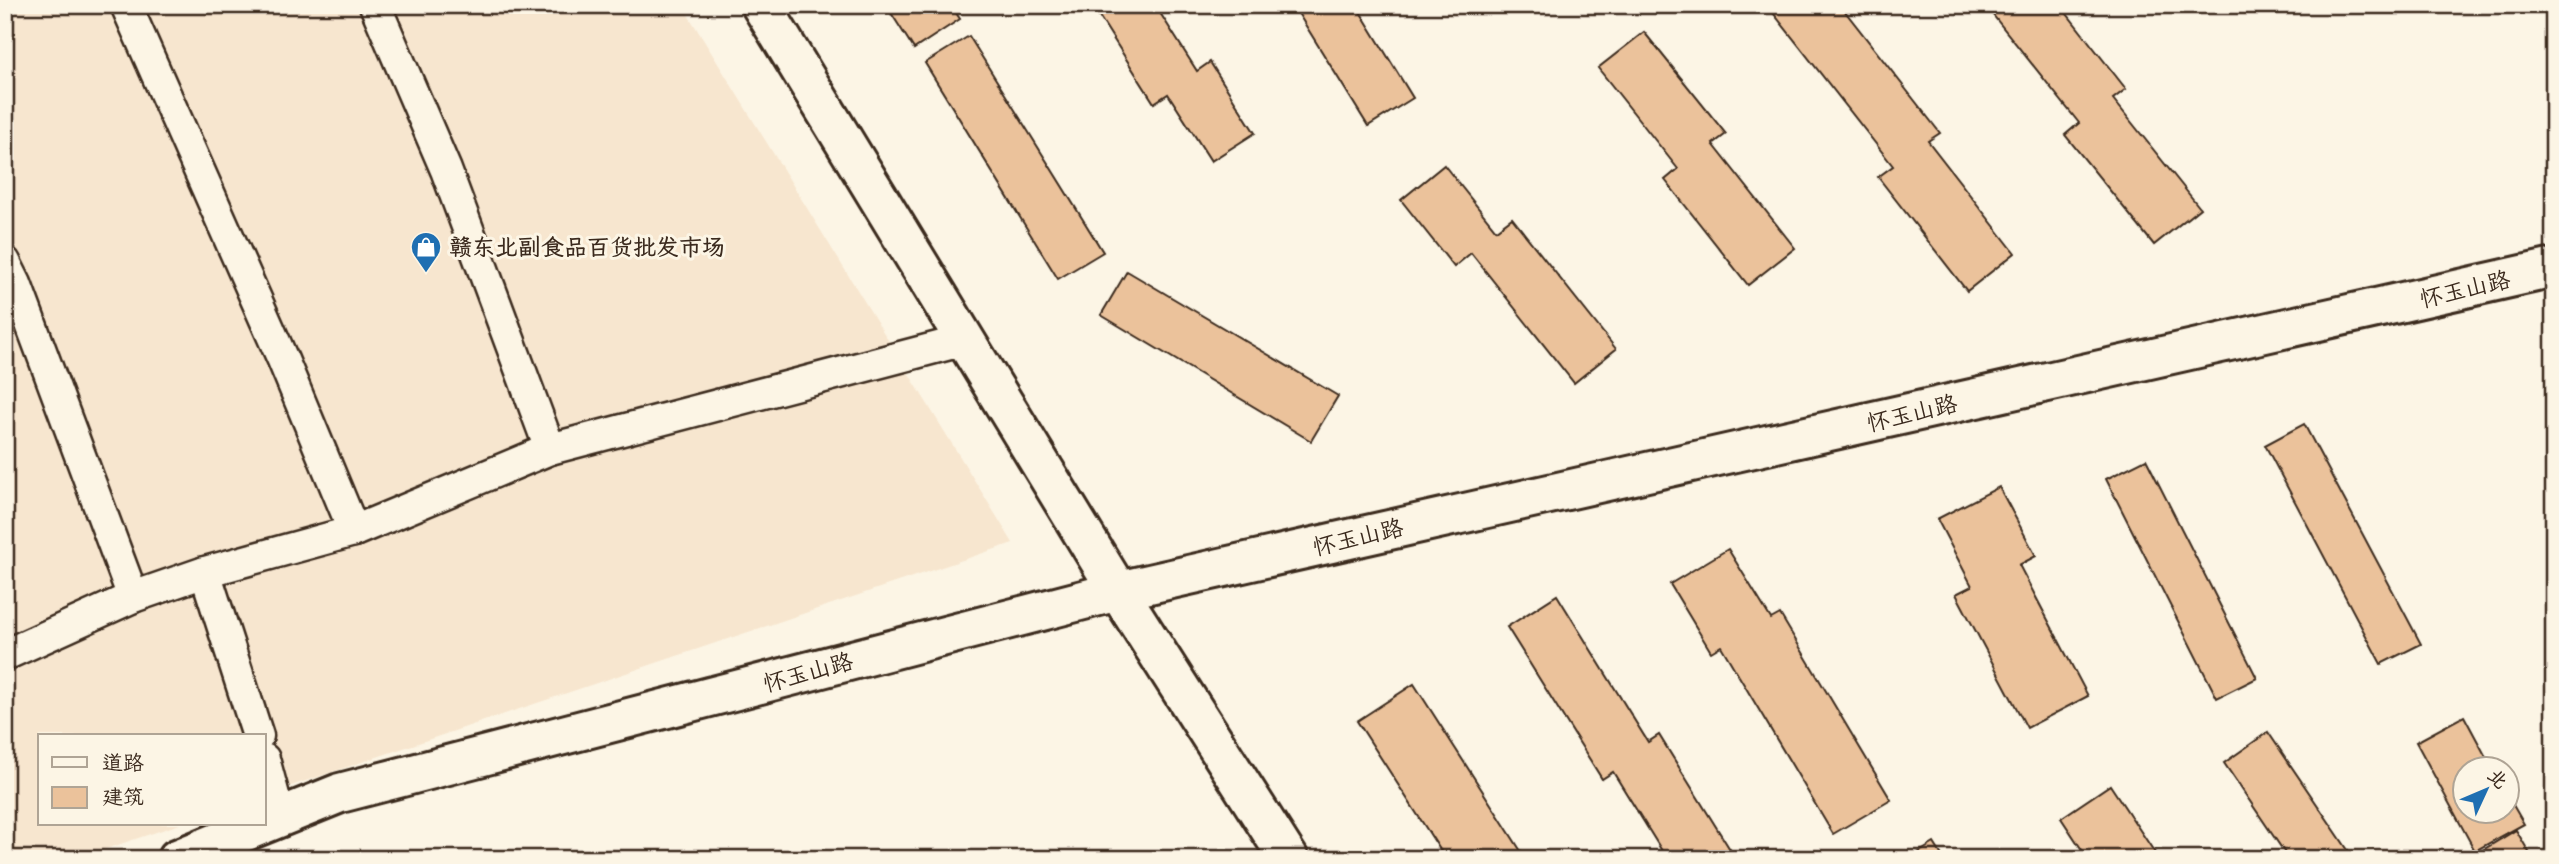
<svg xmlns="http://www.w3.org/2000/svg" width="2559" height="864" font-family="'Architects Daughter','LXGW WenKai TC',sans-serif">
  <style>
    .built { fill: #f7e6cf }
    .building { fill: #ebc29b; stroke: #3b2a1e; stroke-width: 2 }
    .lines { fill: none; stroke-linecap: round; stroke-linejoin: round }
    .street-casing { stroke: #3b2a1e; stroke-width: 35 }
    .secondary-casing { stroke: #3b2a1e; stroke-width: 44 }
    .street { stroke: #fcf5e5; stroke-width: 30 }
    .secondary { stroke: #fcf5e5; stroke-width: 38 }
    .labels { text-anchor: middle; stroke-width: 6; stroke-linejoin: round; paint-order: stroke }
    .poi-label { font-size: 23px; font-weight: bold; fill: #3b2a1e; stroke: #fcf5e5; text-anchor: start }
    .street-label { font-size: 23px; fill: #3b2a1e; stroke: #fcf5e5 }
  </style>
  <rect width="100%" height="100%" fill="#fcf5e5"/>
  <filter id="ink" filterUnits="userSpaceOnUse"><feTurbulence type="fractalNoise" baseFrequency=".0143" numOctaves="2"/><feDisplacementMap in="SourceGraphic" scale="14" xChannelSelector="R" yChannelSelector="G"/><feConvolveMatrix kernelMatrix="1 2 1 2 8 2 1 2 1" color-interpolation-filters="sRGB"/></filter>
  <g filter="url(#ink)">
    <polygon class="built" points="5,5 682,5 1013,543 264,795 264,736 40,736 40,824 180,824 76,859 5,859"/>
    <g class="building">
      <polygon points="886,5 951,5 960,19 914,49"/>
      <polygon points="1092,5 1155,5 1197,71 1210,62 1255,133 1211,161 1168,94 1154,103"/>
      <polygon points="1293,5 1356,5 1413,98 1368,126"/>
      <polygon points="1767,5 1840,5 1940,133 1928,141 2015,253 1967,291 1878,177 1893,166"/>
      <polygon points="1985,5 2060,5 2126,89 2113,99 2200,208 2154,245 2065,135 2079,123"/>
      <polygon points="1644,32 1726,134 1713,144 1795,248 1748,285 1665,180 1678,169 1598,68"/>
      <polygon points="969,36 1103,252 1058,279 925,63"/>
      <polygon points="1444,165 1496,230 1512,218 1616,349 1574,383 1471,253 1454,267 1401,200"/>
      <polygon points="1127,271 1338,396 1311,441 1101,315"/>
      <polygon points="2304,424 2421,644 2381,664 2265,445"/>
      <polygon points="2146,459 2257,678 2217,698 2106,479"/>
      <polygon points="1999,487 2036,556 2019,565 2088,696 2027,728 1956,594 1972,586 1937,519"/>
      <polygon points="1728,549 1771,619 1780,614 1891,800 1833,834 1721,646 1711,652 1670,584"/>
      <polygon points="1557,595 1648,742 1659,735 1736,859 1667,859 1613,772 1602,779 1507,627"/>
      <polygon points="1414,684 1526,859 1446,859 1357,721"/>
      <polygon points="2464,716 2493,770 2464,770 2464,812 2506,812 2506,793 2524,824 2475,851 2416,742"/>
      <polygon points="2268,732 2354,859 2289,859 2224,763"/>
      <polygon points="2110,785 2159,859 2088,859 2061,818"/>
      <polygon points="2516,830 2533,859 2474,859 2473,856"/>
      <polygon points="1934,843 1944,859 1908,859"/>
    </g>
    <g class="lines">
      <g class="street-casing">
        <g id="street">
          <polyline points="126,5 283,360 354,531"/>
          <polyline points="375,5 446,170 550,449 965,340"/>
          <polyline points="5,262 16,284 133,597"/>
          <polyline points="205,572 258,736"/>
          <polyline points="5,655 133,597 205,572 354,531 550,449"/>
          <polyline points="264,759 280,818"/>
        </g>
      </g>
      <g class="secondary-casing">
        <g id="secondary">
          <polyline points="761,5 1118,591 1289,859"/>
          <polyline points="177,859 340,793 1118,591 2554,268"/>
        </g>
      </g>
      <use href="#street" class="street"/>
      <use href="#secondary" class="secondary"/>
    </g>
  </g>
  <defs>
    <g id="shop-pin" transform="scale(1.575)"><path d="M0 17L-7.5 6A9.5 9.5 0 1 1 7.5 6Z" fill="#1f6fb2" stroke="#fcf5e5"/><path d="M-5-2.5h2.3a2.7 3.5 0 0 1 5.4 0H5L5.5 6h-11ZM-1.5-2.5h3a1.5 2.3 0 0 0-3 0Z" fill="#fff"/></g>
  </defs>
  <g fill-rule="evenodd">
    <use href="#shop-pin" x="426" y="247"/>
  </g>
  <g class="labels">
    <g class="poi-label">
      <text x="449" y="255">赣东北副食品百货批发市场</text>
    </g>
    <g class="street-label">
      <text transform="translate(2465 289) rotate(-13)" y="8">怀玉山路</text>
      <text transform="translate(1912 413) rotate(-13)" y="8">怀玉山路</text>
      <text transform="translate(1358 537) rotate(-13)" y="8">怀玉山路</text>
      <text transform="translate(808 672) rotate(-15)" y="8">怀玉山路</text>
    </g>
  </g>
  <rect width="2559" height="864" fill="none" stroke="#fcf5e5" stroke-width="28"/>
  <rect x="14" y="14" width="2531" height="836" fill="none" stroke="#3b2a1e" stroke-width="2.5" filter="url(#ink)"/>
  <rect x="38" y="734" width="228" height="91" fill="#fcf5e5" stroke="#afa495" stroke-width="2"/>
  <rect x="52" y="757" width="35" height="10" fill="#fcf5e5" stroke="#afa495" stroke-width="2"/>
  <text x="102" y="770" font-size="21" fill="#3b2a1e">道路</text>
  <rect x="52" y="787" width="35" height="21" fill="#ebc29b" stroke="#afa495" stroke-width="2"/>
  <text x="102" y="804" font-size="21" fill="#3b2a1e">建筑</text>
  <g transform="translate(2486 790) rotate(46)"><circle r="33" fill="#fcf5e5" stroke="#afa495" stroke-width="2"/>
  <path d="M0-5L12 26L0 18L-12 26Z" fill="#1f6fb2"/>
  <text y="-10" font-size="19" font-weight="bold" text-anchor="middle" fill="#3b2a1e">北</text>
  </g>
</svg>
